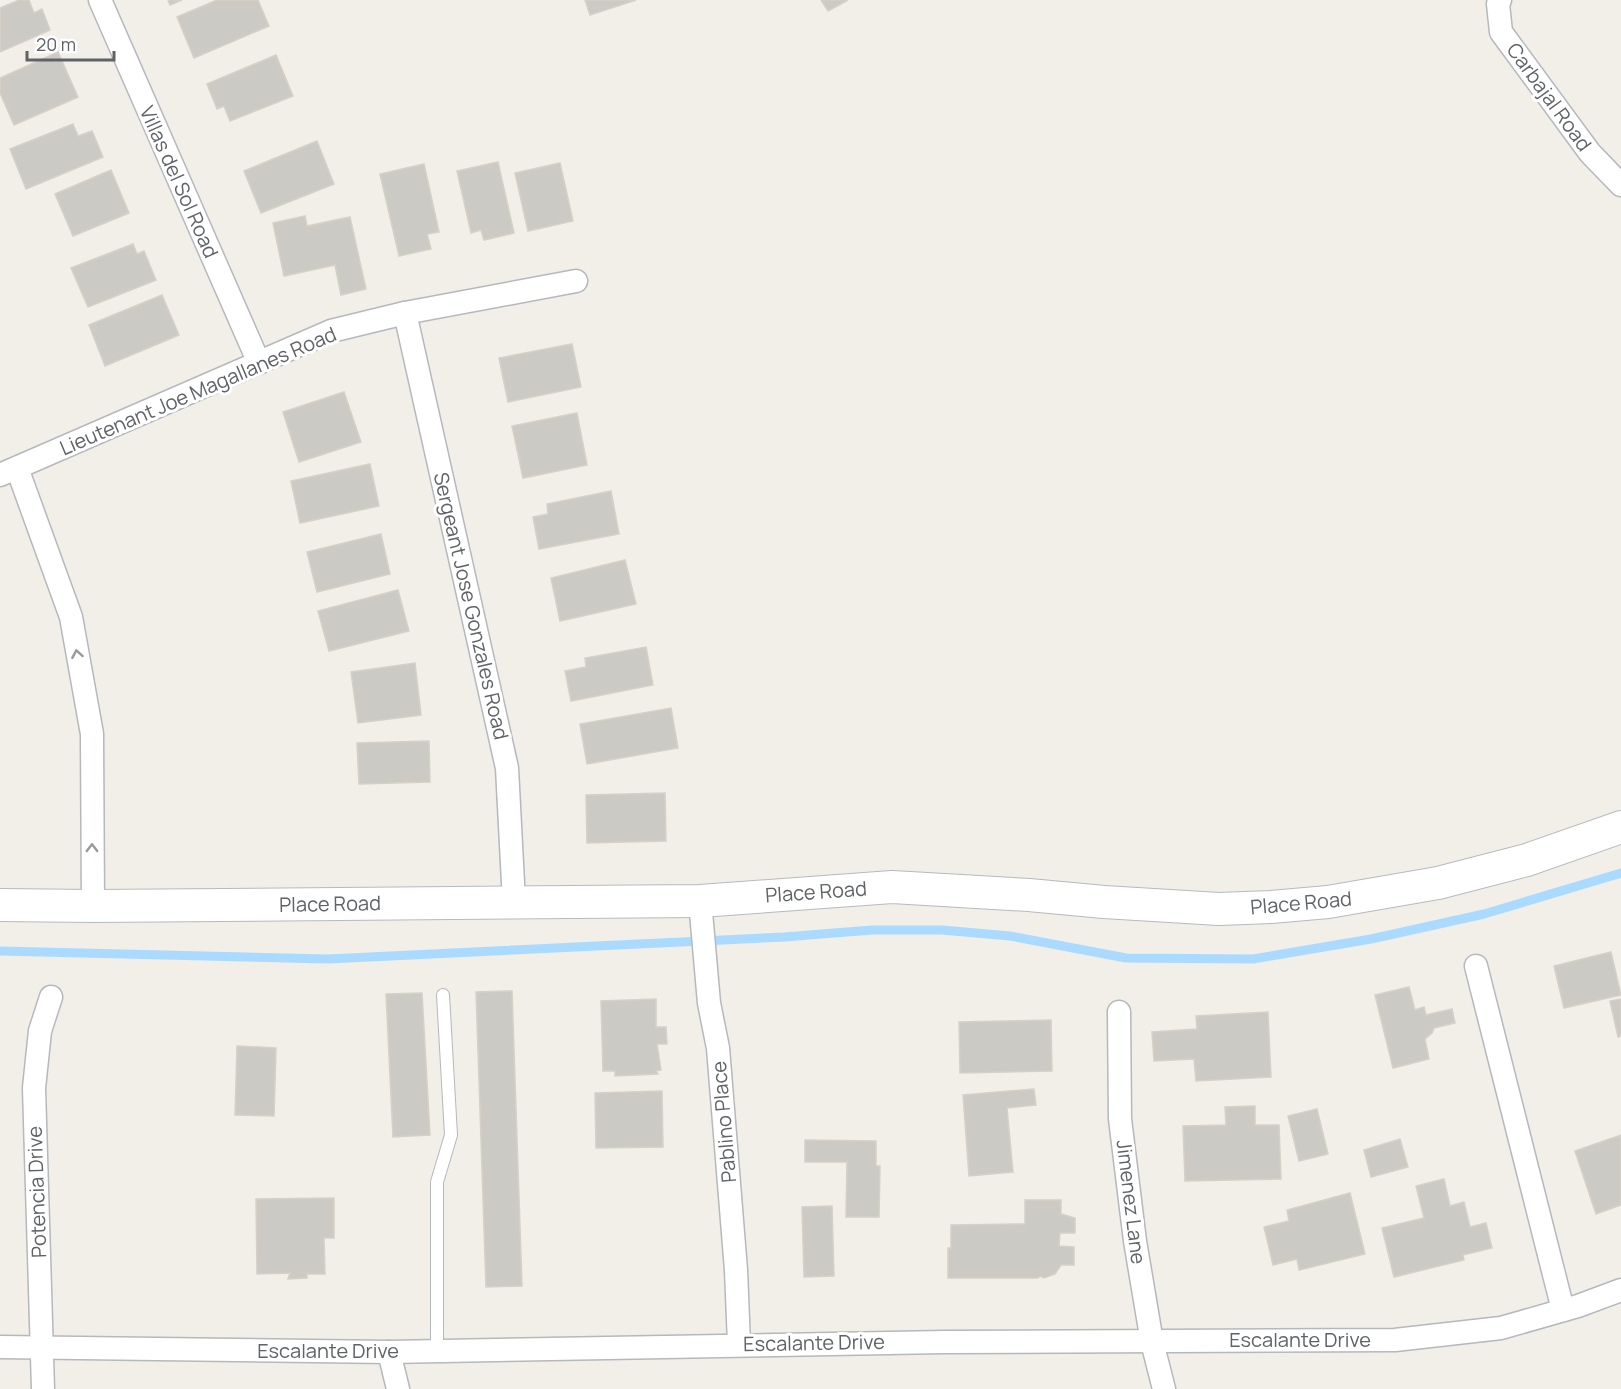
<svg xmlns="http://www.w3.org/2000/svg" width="1621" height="1389" font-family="Manrope,sans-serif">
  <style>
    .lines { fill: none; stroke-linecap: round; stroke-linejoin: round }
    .stream { stroke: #aadaff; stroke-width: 9 }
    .building { fill: #cccac5; stroke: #d6d1c6; stroke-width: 1.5 }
    .lane-casing { stroke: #b5b8bc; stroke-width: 14 }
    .street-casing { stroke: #b5b8bc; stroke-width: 25 }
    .secondary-casing { stroke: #b6babf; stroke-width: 34 }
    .lane { stroke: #fff; stroke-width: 12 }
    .street { stroke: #fff; stroke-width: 22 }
    .secondary { stroke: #fff; stroke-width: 32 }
    .oneway { stroke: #979a9d }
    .labels { text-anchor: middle; stroke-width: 6; stroke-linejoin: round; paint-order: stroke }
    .street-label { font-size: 20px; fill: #5f6368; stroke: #fff }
  </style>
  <rect width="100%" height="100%" fill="#f1efe8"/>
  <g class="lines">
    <polyline class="stream" points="0,951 328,959 784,937 872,930 942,930 1010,936 1126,958 1253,959 1371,939 1484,914 1621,873"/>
  </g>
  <g class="building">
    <polygon points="19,0 29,0 34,13 42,9 50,30 0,52 0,8"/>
    <polygon points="168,0 182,0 170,5"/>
    <polygon points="217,0 258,0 269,26 194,58 177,17"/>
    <polygon points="585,0 636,0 590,15"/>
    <polygon points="821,0 848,0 828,11"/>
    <polygon points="58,52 78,97 14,125 0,93 0,78"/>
    <polygon points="276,55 293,96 230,121 224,106 217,109 207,84"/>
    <polygon points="73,124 78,136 92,131 103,157 26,189 10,149"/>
    <polygon points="317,141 334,184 261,213 244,171"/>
    <polygon points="498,162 514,233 484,240 481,230 471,233 457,171"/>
    <polygon points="560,163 573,221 528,231 515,173"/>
    <polygon points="424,164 439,232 427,234 431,249 399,256 380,174"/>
    <polygon points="111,170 129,213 73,236 55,194"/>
    <polygon points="305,216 307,226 350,217 366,289 341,295 335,265 284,276 273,223"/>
    <polygon points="133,244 137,254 144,251 156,280 88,307 71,268"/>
    <polygon points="162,295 179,335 105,366 89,325"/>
    <polygon points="572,344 581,387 508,402 499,358"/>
    <polygon points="344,392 361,442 299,462 283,412"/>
    <polygon points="577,413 587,465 523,478 512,426"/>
    <polygon points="370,464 379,506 300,523 291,481"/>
    <polygon points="611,491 619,534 539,549 533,517 548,514 547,504"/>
    <polygon points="381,534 390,574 317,592 307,552"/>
    <polygon points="625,560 636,604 560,621 551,578"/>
    <polygon points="398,590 409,631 329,651 318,611"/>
    <polygon points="646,647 653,685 571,701 565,671 586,667 585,658"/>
    <polygon points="415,663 421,715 358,723 351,672"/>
    <polygon points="671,708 678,748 587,764 580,724"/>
    <polygon points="429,741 430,782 359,784 357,743"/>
    <polygon points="665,793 666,841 587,843 586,795"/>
    <polygon points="1611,952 1621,995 1564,1008 1554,966"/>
    <polygon points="1409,987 1415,1010 1424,1007 1426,1015 1452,1009 1455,1023 1434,1028 1432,1033 1425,1039 1429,1059 1393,1068 1375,995"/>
    <polygon points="512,991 522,1286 486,1287 476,992"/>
    <polygon points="422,993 430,1135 393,1137 386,994"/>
    <polygon points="656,999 656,1027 666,1027 667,1044 657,1044 661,1070 656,1071 658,1074 615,1076 615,1071 603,1071 601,1001"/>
    <polygon points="1621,999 1621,1036 1618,1037 1610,1001"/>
    <polygon points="1268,1012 1271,1077 1196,1081 1194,1059 1154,1061 1152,1032 1197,1029 1196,1016"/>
    <polygon points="1051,1020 1052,1071 960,1073 959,1022"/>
    <polygon points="237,1046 276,1048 274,1116 235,1115"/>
    <polygon points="1034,1089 1036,1105 1007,1108 1013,1172 969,1176 963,1095"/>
    <polygon points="662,1091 663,1147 596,1148 595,1093"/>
    <polygon points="1255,1106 1255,1125 1279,1125 1281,1179 1185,1181 1183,1126 1226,1125 1225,1107"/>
    <polygon points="1317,1109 1328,1154 1299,1161 1288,1116"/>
    <polygon points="1621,1135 1621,1205 1596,1214 1575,1151"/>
    <polygon points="1400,1139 1408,1167 1371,1177 1364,1150"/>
    <polygon points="805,1140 876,1141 876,1166 880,1166 879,1217 846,1217 847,1162 805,1162"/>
    <polygon points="1444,1179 1450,1206 1464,1202 1470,1227 1486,1223 1492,1248 1463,1255 1464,1260 1394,1277 1382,1228 1424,1218 1416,1186"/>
    <polygon points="1350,1193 1365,1254 1299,1270 1297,1259 1273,1265 1264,1227 1289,1221 1287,1210"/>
    <polygon points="334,1198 334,1238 324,1238 325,1274 307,1274 307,1278 288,1279 290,1273 257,1274 256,1199"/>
    <polygon points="1025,1200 1061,1200 1061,1214 1075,1218 1075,1233 1060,1233 1059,1246 1074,1247 1074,1265 1061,1265 1055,1274 1044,1278 1040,1276 1038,1278 948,1278 948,1248 951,1248 951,1225 1025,1224"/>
    <polygon points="832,1206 834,1276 804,1277 802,1207"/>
  </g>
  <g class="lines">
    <g class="lane-casing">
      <polyline id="lane" points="437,1351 437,1182 451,1135 443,995"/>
    </g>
    <g class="street-casing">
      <g id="street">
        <polyline points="100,0 259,363"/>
        <polyline points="1500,0 1498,4 1501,32 1590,153 1621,185"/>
        <polyline points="405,313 507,768 514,902"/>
        <polyline points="17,468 71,617 92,734 93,906"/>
        <polyline points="0,475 331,331 405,313 576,281"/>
        <polyline points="700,901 709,1003 718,1048 736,1270 739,1344"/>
        <polyline points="1476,966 1563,1310"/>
        <polyline points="1119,1012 1120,1119 1135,1241 1152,1342 1164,1389"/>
        <polyline points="0,1347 389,1352 944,1342 1395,1340 1501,1328 1578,1306 1621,1290"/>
        <polyline points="389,1352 398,1389"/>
        <polyline points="43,1389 34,1088 40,1031 51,997"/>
      </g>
    </g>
    <g class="secondary-casing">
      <polyline id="secondary" points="0,905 93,906 700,901 892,887 1029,895 1104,902 1219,909 1271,907 1328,902 1438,883 1527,860 1621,827"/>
    </g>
    <use href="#lane" class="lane"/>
    <use href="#street" class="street"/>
    <use href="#secondary" class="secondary"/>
  </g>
  <defs><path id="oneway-chevron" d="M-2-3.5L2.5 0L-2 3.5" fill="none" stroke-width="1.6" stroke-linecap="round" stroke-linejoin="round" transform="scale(1.5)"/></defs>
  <g class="oneway">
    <use href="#oneway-chevron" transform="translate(77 654) rotate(-100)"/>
    <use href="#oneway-chevron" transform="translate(92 848) rotate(-90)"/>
  </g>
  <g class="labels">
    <g class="street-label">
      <text transform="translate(1549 97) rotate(54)" y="7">Carbajal Road</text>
      <text transform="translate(179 182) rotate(66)" y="7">Villas del Sol Road</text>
      <text transform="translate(198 391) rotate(-23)" y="7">Lieutenant Joe Magallanes Road</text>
      <text transform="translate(471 606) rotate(77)" y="7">Sergeant Jose Gonzales Road</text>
      <text transform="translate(816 892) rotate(-4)" y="7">Place Road</text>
      <text transform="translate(1301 903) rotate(-5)" y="7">Place Road</text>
      <text transform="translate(330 904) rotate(-1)" y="7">Place Road</text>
      <text transform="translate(724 1122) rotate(-95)" y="7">Pablino Place</text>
      <text transform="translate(37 1192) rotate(-92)" y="7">Potencia Drive</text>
      <text transform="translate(1131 1202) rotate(83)" y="7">Jimenez Lane</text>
      <text x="1300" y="1347">Escalante Drive</text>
      <text transform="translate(814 1343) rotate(-1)" y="7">Escalante Drive</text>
      <text x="328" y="1358">Escalante Drive</text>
    </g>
  </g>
  <path d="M27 51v9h87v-9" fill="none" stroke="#5f6368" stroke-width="3"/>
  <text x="36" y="51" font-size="18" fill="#5f6368" stroke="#ffffff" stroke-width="4.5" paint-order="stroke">20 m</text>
</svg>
